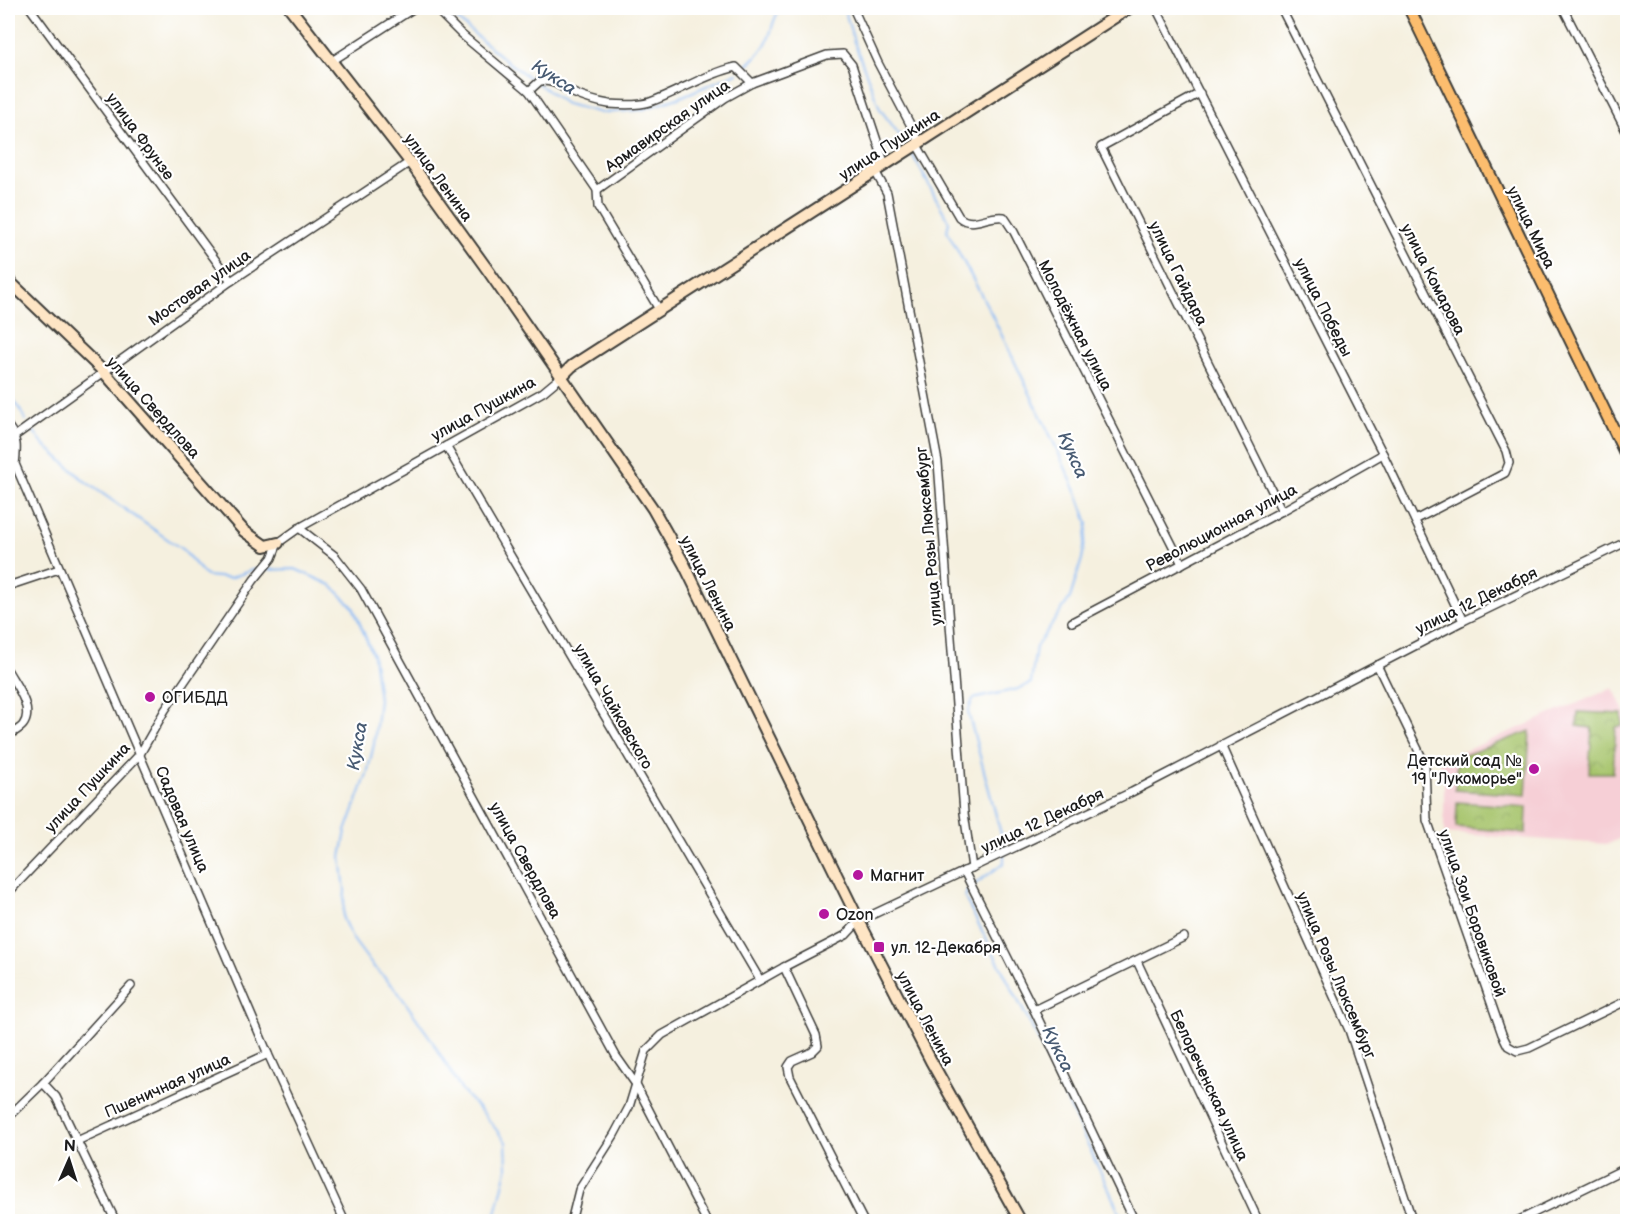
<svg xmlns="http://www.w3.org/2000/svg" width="1635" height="1229" font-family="'Balsamiq Sans',sans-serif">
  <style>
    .built { fill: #f6cfd6 }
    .park { fill: url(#park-crowns); stroke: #627044; stroke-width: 1.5 }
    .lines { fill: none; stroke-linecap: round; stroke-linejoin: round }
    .stream { stroke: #89b9f5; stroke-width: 2 }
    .street-casing { stroke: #3d3c39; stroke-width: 10 }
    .secondary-casing { stroke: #3d3c39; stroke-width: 14 }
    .primary-casing { stroke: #3d3c39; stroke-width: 14 }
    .street { stroke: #fff; stroke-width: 7 }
    .secondary { stroke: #fee5c5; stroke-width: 10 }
    .primary { stroke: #fcbd6e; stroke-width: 10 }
    .poi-dot { fill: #b5179e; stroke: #fff; stroke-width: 2 }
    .labels { text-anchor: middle; stroke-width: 4.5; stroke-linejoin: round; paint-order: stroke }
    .street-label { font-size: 16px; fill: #1c1c1c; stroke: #fff }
    .poi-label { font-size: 16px; fill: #1c1c1c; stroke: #fff; text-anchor: start }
    .water-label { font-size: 18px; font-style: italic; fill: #485b73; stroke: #fff }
  </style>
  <defs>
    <pattern id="park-crowns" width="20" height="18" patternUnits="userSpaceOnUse" patternTransform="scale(1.5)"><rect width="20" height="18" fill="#a7c56d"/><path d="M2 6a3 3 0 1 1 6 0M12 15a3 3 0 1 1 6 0" fill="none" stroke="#8fa95e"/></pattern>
  </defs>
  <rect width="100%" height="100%" fill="#fff"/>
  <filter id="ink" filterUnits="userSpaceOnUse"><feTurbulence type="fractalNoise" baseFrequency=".0167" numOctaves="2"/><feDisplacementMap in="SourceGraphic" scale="12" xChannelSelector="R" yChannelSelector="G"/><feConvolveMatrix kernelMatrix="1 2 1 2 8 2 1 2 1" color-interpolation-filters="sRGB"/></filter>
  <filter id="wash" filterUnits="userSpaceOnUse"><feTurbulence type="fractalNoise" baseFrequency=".008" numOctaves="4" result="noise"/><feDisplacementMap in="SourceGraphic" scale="24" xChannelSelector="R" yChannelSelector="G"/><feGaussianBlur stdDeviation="1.35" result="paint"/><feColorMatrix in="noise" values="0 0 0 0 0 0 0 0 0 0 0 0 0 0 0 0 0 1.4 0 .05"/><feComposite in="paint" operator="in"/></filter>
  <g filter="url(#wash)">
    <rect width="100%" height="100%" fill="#f5f0df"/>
    <polygon class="built" points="1613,688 1627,716 1627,835 1608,844 1444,833 1444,777 1439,762"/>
    <g class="park">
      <polygon points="1578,712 1622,714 1622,726 1616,727 1613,773 1589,773 1592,728 1577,726"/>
      <polygon points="1530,731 1526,795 1455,790 1457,758"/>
      <polygon points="1457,802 1527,807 1526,833 1456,827"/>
    </g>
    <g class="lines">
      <g class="stream">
        <polyline points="444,8 505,60 566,104 602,113 641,110 678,98 737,73"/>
        <polyline points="841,8 845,11 854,42 880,109 907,145"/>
        <path d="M743 69C754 59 766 48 770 34 774 22 773 19 781 8"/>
        <polyline points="911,152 949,222 947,231 991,313 1054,443 1079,498 1088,523 1082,559 1070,598 1036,647 1031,683 1018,689 973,699 968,712 1004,845 1004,863 975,884"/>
        <polyline points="8,390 26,420"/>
        <polyline points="33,430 42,443 86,482 183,550 206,576 230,578 252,570 260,570"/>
        <polyline points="266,570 295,569 331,585 353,607 373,655 379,699 374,744 367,774 346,831 341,857 345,890 343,919 352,938 372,965 396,989 431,1039 462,1091 484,1114 506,1142 507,1169 494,1222"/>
        <polyline points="967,891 965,898 1037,1037 1124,1222"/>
      </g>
    </g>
  </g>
  <g filter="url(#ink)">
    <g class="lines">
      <g class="street-casing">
        <g id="street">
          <polyline points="30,8 231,281"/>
          <polyline points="435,8 461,34 529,91 597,190 598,207 660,311"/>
          <polyline points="853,8 878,63 920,143"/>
          <polyline points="1156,8 1383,454 1463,621"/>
          <polyline points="1281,8 1506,451 1509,463 1505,473 1415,520"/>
          <polyline points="1563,8 1628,135"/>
          <polyline points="332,61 414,8"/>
          <path d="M529 91 540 81C555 80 561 87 573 93 584 98 597 102 609 104 621 105 638 106 650 102 679 92 705 74 736 67L752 83"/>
          <polyline points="1200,93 1101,147 1282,511"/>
          <path d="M917 145 959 217C973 229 988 214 1004 217L1014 232 1182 564"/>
          <polyline points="875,171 887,193 938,462 964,813 972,868"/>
          <polyline points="597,190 725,98 752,83 827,55 843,54 852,65 885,165"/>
          <path d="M8 426C18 439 17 448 15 464L268 1054 345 1222"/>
          <polyline points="8,441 231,281 410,162"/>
          <polyline points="446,446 760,980"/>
          <polyline points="299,528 335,556 361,589 616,1056 635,1083 707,1222"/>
          <polyline points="8,586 59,569"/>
          <polyline points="1072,622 1282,511 1383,454"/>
          <polyline points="1377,665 1425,764 1427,820 1502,1034 1508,1046 1517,1051 1529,1048 1628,1000"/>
          <path d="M8 671C15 684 35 709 23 725 20 729 12 733 8 736"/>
          <polyline points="1221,745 1349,1030 1413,1222"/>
          <polyline points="964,871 1034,1010 1135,1222"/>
          <polyline points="8,893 140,754 165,710 254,580 272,558 278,543 299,528 543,392 561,377"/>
          <polyline points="1137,961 1259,1222"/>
          <polyline points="784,967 816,1035 818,1046 812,1052 792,1061 788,1067 790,1077 864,1222"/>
          <polyline points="1034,1010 1184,937"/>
          <polyline points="43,1083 56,1097 116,1222"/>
          <polyline points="8,1117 43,1083 131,986"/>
          <polyline points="77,1141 268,1054"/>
          <polyline points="571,1222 579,1190 614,1135 629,1107 646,1051 662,1035 784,967 846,935 859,921 1132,792 1463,621 1628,541"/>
          <polyline points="1515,1222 1628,1167"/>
        </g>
      </g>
      <g class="secondary-casing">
        <g id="secondary">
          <polyline points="290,8 410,162 487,269 653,509 684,564 859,921 931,1061 1021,1222"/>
          <polyline points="8,280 103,371 244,531 265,546 278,543"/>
          <polyline points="561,377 572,366 1129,8"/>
        </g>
      </g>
      <g class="primary-casing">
        <polyline id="primary" points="1409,8 1628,459"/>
      </g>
      <use href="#street" class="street"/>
      <use href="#secondary" class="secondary"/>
      <use href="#primary" class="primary"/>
    </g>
  </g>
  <g class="poi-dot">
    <circle cx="150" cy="697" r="6"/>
    <circle cx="1534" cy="769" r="6"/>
    <circle cx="858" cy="875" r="6"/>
    <circle cx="824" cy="914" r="6"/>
    <rect x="873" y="941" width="12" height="12" rx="3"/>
  </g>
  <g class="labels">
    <g class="street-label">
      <text transform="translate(667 125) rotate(-35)" y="6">Армавирская улица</text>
      <text transform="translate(141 136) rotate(54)" y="6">улица Фрунзе</text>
      <text transform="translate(889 144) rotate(-33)" y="6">улица Пушкина</text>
      <text transform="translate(439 177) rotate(54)" y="6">улица Ленина</text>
      <text transform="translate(1532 227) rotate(64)" y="6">улица Мира</text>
      <text transform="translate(1179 273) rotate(64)" y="6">улица Гайдара</text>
      <text transform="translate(1434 279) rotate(63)" y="6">улица Комарова</text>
      <text transform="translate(199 287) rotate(-35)" y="6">Мостовая улица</text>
      <text transform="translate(1324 307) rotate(63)" y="6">улица Победы</text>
      <text transform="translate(1076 325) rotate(63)" y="6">Молодёжная улица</text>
      <text transform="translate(154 407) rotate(48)" y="6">улица Свердлова</text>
      <text transform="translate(483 408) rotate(-29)" y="6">улица Пушкина</text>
      <text transform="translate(1221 527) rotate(-28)" y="6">Революционная улица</text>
      <text transform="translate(928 536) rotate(-95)" y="6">улица Розы Люксембург</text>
      <text transform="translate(709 583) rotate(63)" y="6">улица Ленина</text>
      <text transform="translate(1476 600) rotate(-26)" y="6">улица 12 Декабря</text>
      <text transform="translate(614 706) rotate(60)" y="6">улица Чайковского</text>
      <text transform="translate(87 787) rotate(-47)" y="6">улица Пушкина</text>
      <text transform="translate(183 819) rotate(67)" y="6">Садовая улица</text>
      <text transform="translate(1042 820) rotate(-25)" y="6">улица 12 Декабря</text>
      <text transform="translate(526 860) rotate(61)" y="6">улица Свердлова</text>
      <text transform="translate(1473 913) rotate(71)" y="6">улица Зои Боровиковой</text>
      <text transform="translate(1337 975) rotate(67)" y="6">улица Розы Люксембург</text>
      <text transform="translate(926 1018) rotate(62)" y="6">улица Ленина</text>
      <text transform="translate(167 1085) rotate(-24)" y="6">Пшеничная улица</text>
      <text transform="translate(1210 1085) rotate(65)" y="6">Белореченская улица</text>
    </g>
    <g class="poi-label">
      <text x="162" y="703">ОГИБДД</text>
      <text x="1522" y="766" text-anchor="end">Детский сад №<tspan x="1522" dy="18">19 "Лукоморье"</tspan></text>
      <text x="870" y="881">Магнит</text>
      <text x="836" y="920">Ozon</text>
      <text x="891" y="953">ул. 12-Декабря</text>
    </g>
    <g class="water-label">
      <text transform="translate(554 77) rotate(33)" y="6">Кукса</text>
      <text transform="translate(1073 455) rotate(66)" y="6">Кукса</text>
      <text transform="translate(357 746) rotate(-80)" y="6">Кукса</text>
      <text transform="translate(1058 1049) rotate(64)" y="6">Кукса</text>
    </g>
  </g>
  <rect width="1635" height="1229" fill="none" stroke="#fff" stroke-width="30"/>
  <g transform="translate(69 1160) rotate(3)" stroke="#ffffff" stroke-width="4.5" paint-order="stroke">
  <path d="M0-4.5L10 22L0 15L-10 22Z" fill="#1c1c1c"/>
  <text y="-9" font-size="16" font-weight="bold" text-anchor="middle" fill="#1c1c1c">N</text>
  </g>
</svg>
